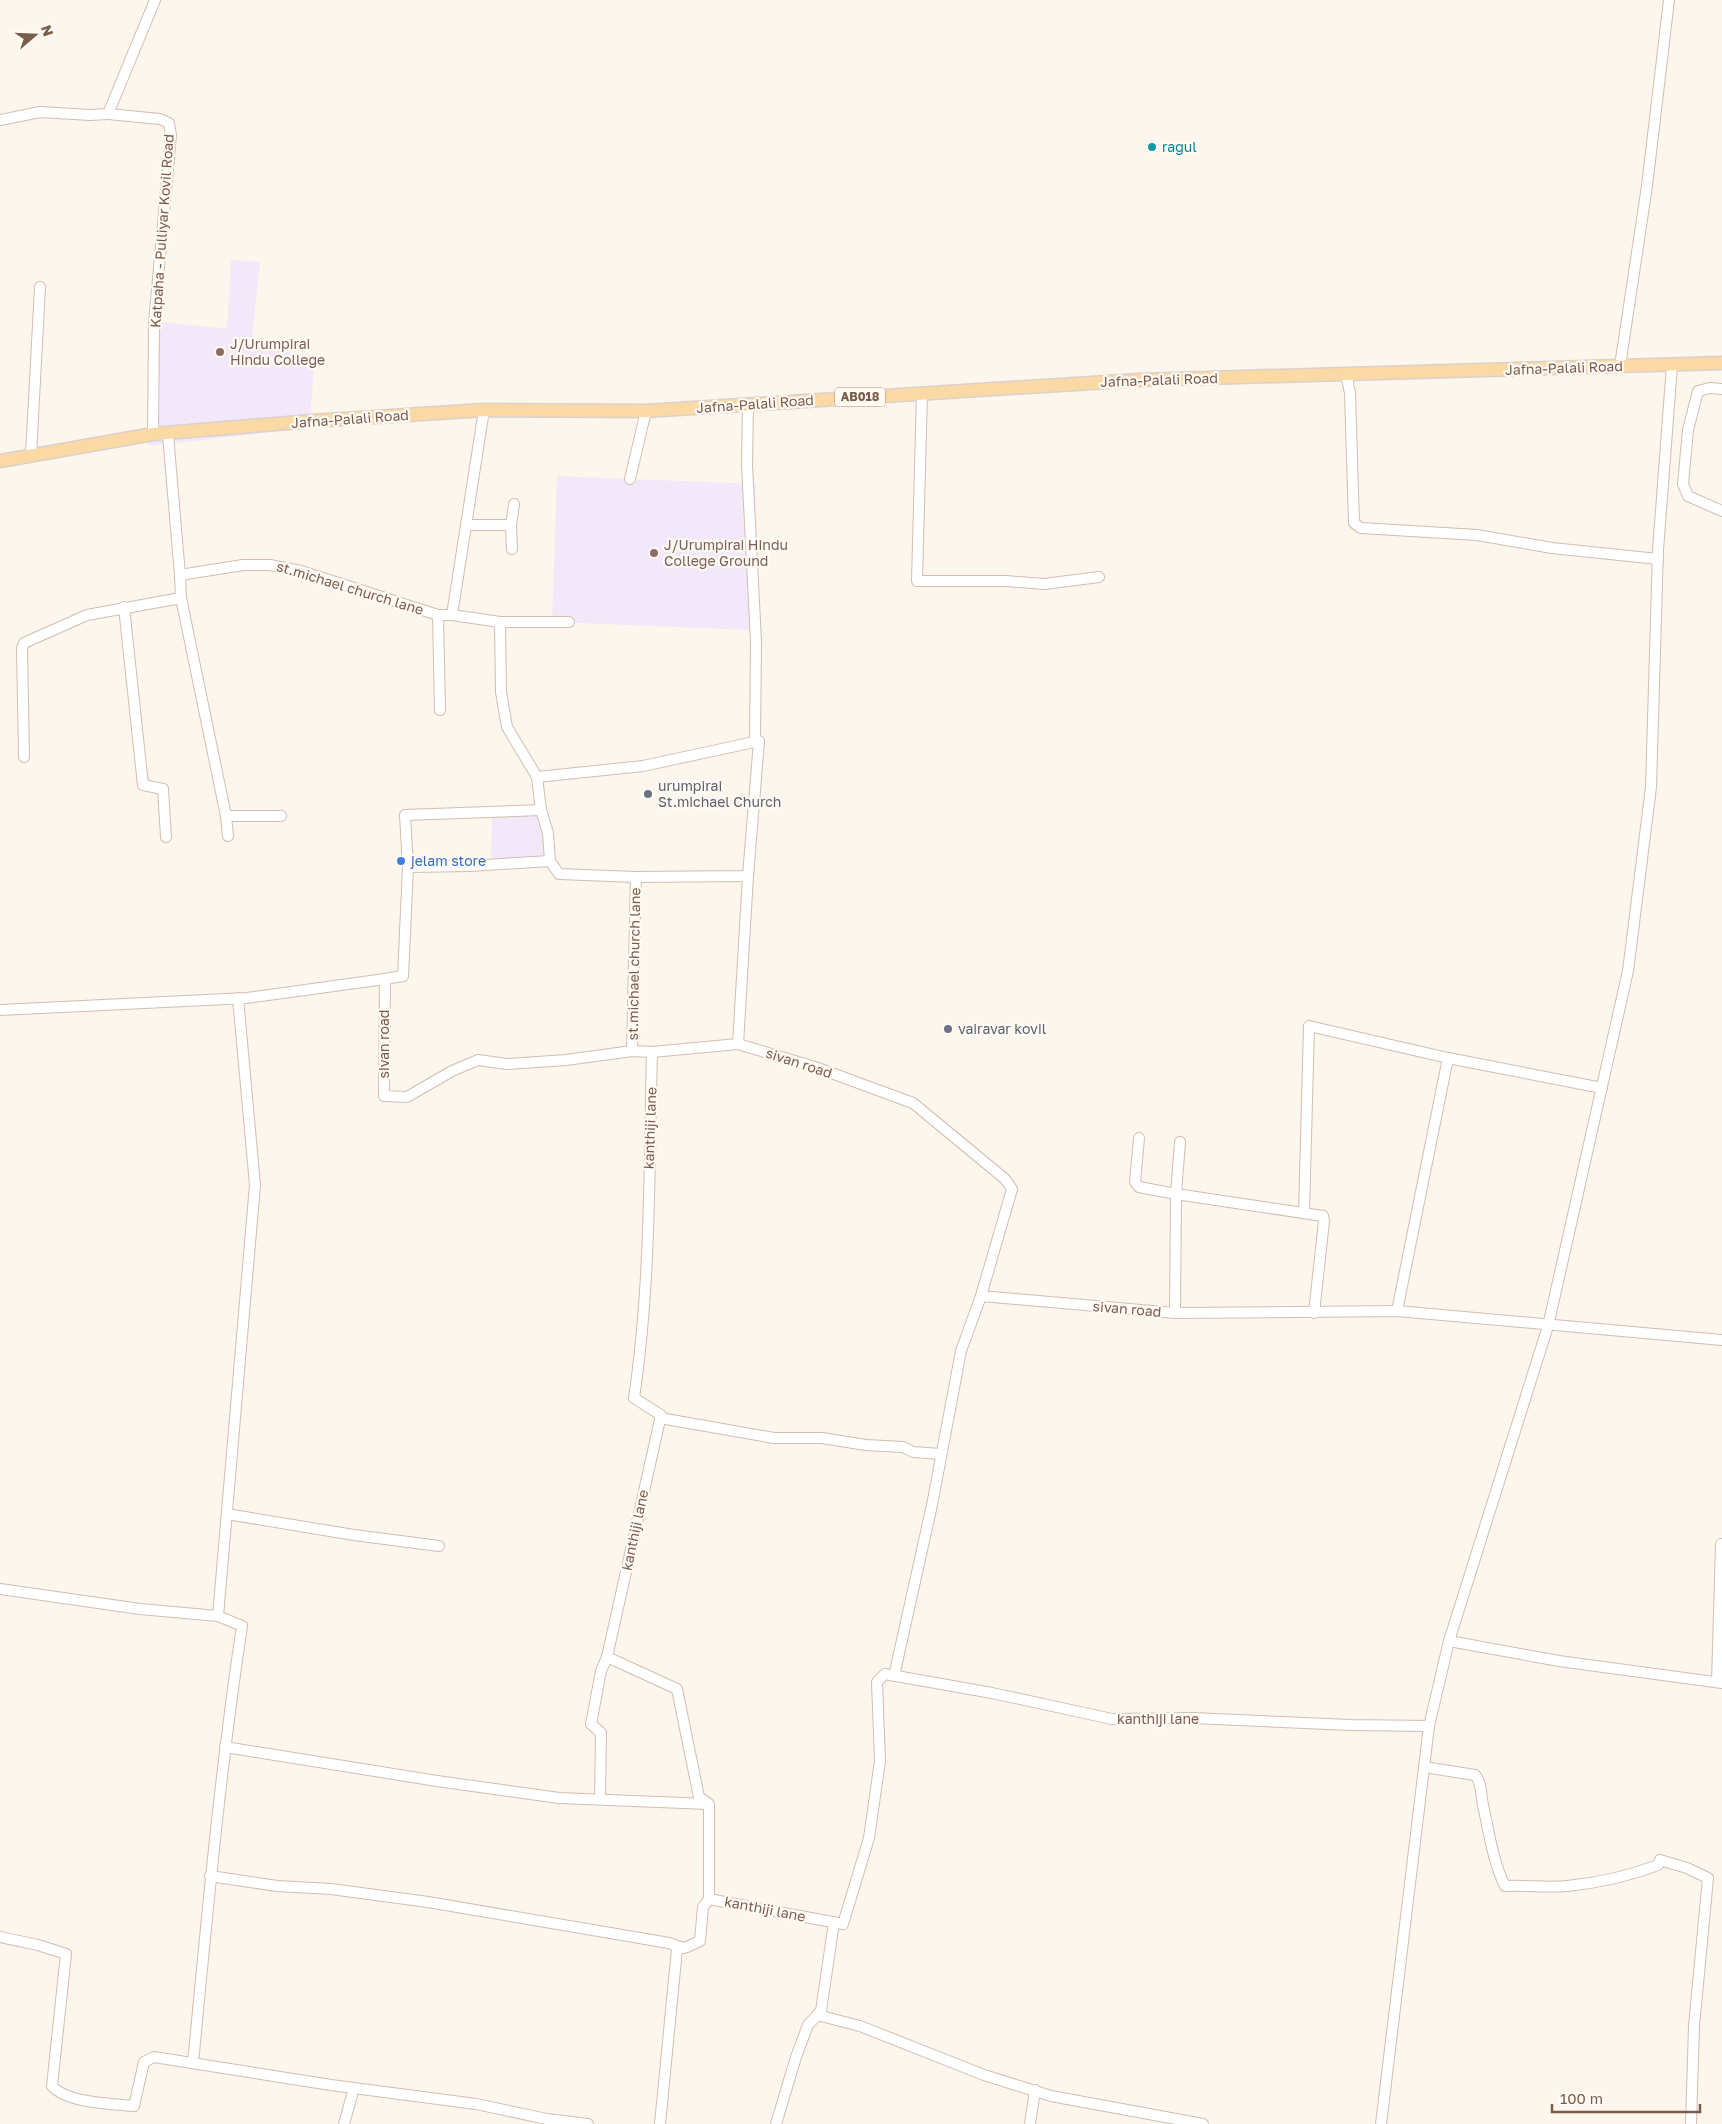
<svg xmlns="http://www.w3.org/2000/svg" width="1722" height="2124" font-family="'Golos Text',sans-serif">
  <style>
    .education { fill: #f3e8fa }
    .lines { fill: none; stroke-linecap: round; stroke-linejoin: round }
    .minor-casing { stroke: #d1beb0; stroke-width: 12 }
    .major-casing { stroke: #dad1cd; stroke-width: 15 }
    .minor { stroke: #fff; stroke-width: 10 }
    .major { stroke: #fbd9a5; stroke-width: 12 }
    .culture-dot { fill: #0f9aa8; stroke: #fffaf3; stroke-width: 2 }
    .education-dot { fill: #8d6e63; stroke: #fffaf3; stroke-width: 2 }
    .worship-dot { fill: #6b7280; stroke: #fffaf3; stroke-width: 2 }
    .shop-dot { fill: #3f7fe0; stroke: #fffaf3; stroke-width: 2 }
    .labels { text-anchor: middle; stroke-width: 4.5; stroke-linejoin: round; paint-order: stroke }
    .shield { fill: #fffaf3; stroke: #a28b7f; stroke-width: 1 }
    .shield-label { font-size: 12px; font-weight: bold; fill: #7a5c4d }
    .culture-label { font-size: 14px; fill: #0d838f; stroke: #fffaf3; text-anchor: start }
    .street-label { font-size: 14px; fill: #7a5c4d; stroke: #fffaf3 }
    .education-label { font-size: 14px; fill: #785e54; stroke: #fffaf3; text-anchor: start }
    .worship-label { font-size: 14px; fill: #5b616d; stroke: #fffaf3; text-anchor: start }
    .shop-label { font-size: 14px; fill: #366cbe; stroke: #fffaf3; text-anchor: start }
  </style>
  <rect width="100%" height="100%" fill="#fdf6ec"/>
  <g class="education">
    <polygon points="231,260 260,262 251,347 315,356 309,428 148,446 161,322 227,329"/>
    <polygon points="557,476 756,484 751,630 552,622"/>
    <polygon points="541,810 550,861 491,865 492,813"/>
  </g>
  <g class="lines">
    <g class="minor-casing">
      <g id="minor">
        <polyline points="0,120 40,112 90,115 108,114"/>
        <polyline points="1620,366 1647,186 1669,0"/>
        <polyline points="1346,374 1350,393 1354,523 1361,528 1477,535 1552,548 1658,559"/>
        <polyline points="1722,389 1710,388 1698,391 1688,430 1683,484 1688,496 1722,511"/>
        <polyline points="922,393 917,581 1006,581 1044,584 1099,577"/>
        <polyline points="748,404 747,465 756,641 755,742"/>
        <polyline points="153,434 154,323 171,135 169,123 160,119 108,114 155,0"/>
        <polyline points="168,435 180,575 243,565 270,565 301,571 438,615 452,615 484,410"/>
        <polyline points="31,455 40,287"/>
        <polyline points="630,479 646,411"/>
        <polyline points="467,525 511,525 512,549"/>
        <polyline points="511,525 514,504"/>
        <polyline points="180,575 181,598 226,816 281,816"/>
        <polyline points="124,607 143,785 163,789 166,837"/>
        <polyline points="438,615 440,710"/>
        <polyline points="452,615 500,622 501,692 507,727 537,777 541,810 548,833 550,861 559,874 636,877 632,1051"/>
        <polyline points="500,622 569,622"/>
        <polyline points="24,757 22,648 24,643 87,615 181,598"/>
        <polyline points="537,777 643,766 759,741 748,876 636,877"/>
        <polyline points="226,816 228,836"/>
        <polyline points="408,867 405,815 541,810"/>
        <polyline points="385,979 403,976 408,867 470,866 550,861"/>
        <polyline points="0,1010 247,998 385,979 384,1096 407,1097 452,1071 478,1060 507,1064 566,1060 632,1051 652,1052 738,1044 815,1067 913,1103 1005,1179 1012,1189 981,1296 1175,1313 1397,1311 1722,1340"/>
        <polyline points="738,1044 748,876"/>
        <path d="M652 1052C649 1167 651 1284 634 1398L661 1415 607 1657 677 1689 699 1797 709 1804V1899L843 1924 869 1838 880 1761 877 1682 885 1674 992 1693 1112 1719 1193 1718 1350 1725 1429 1726"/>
        <polyline points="1139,1138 1135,1182 1139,1187 1176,1194 1180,1142"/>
        <polyline points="1304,1213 1309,1026 1448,1058 1602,1088"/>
        <polyline points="1397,1311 1448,1058"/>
        <polyline points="1175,1313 1176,1194 1323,1216 1324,1221 1314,1313"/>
        <polyline points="660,1418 774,1438 822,1438 866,1445 903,1447 913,1452 941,1454"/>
        <polyline points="227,1514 354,1535 439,1546"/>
        <polyline points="0,1589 140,1609 218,1616"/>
        <polyline points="1449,1641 1559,1661 1722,1683"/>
        <polyline points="894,1676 932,1505 961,1351 981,1296"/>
        <polyline points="1717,1682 1721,1544"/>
        <polyline points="225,1747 437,1781 559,1798 708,1804"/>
        <path d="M1424 1767 1475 1775C1482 1783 1481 1795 1483 1805 1489 1832 1493 1862 1505 1886 1526 1885 1547 1888 1567 1886 1598 1883 1629 1876 1658 1865L1660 1860 1687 1868 1708 1878 1694 2026 1691 2124"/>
        <polyline points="600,1799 601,1733 591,1724 601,1671 607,1657"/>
        <polyline points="210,1876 277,1886 331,1889 428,1902 669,1943 683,1948"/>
        <path d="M0 1937 38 1945 66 1954 52 2086C67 2103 112 2104 134 2106L144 2062 154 2057 331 2085 476 2104 547 2119 588 2124"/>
        <polyline points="817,2015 860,2026 984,2075 1051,2096 1203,2124"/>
        <path d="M193 2063C207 1917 220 1771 242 1626L218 1616 255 1185 238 998"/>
        <polyline points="344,2124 354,2088"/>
        <polyline points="660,2124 677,1949 687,1947 700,1941 703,1907 709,1899"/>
        <polyline points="776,2124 796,2057 808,2025 821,2011 834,1922"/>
        <polyline points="1030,2124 1035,2090"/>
        <polyline points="1381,2124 1429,1726 1449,1641 1548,1326 1628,971 1651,787 1658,550 1672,365"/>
      </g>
    </g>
    <g class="major-casing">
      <polyline id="major" points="0,461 153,434 313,421 484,410 646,411 1139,380 1722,363"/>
    </g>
    <use href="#minor" class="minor"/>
    <use href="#major" class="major"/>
  </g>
  <circle class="culture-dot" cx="1152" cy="147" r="5"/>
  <g class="education-dot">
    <circle cx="220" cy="352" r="5"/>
    <circle cx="654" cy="553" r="5"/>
  </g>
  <g class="worship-dot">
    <circle cx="648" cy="794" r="5"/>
    <circle cx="948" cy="1029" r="5"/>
  </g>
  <circle class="shop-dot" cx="401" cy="861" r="5"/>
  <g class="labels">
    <rect class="shield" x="835" y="387.5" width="50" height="19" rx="4"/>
    <g class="shield-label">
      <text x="860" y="401">AB018</text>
    </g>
    <g class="culture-label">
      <text x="1162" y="152">ragul</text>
    </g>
    <g class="street-label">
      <text transform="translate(162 231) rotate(-86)" y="5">Katpaha - Pulliyar Kovil Road</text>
      <text transform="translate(1564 368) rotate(-2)" y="5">Jafna-Palali Road</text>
      <text transform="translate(1159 380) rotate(-2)" y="5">Jafna-Palali Road</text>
      <text transform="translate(755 404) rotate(-4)" y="5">Jafna-Palali Road</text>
      <text transform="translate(350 419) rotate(-4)" y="5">Jafna-Palali Road</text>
      <text transform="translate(350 588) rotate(17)" y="5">st.michael church lane</text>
      <text transform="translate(634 964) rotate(-89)" y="5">st.michael church lane</text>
      <text transform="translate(384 1044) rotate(-90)" y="5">sivan road</text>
      <text transform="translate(799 1063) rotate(18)" y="5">sivan road</text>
      <text transform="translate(650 1128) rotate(-88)" y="5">kanthiji lane</text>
      <text transform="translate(1127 1309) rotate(5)" y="5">sivan road</text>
      <text transform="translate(635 1530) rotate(-78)" y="5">kanthiji lane</text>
      <text x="1158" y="1724">kanthiji lane</text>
      <text transform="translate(765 1909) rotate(11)" y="5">kanthiji lane</text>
    </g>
    <g class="education-label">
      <text x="230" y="349">J/Urumpirai<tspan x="230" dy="16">Hindu College</tspan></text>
      <text x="664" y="550">J/Urumpirai Hindu<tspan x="664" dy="16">College Ground</tspan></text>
    </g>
    <g class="worship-label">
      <text x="658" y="791">urumpirai<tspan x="658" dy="16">St.michael Church</tspan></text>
      <text x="958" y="1034">vairavar kovil</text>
    </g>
    <g class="shop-label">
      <text x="411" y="866">jelam store</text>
    </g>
  </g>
  <g transform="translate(35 35) rotate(71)" stroke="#fffaf3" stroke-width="4" paint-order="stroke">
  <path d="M0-4L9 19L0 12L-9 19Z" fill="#7a5c4d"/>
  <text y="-8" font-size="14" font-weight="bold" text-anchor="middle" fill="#7a5c4d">N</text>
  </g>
  <path d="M1552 2104v8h148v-8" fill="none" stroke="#7a5c4d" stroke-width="2.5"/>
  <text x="1560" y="2104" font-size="15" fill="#7a5c4d" stroke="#fffaf3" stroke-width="4" paint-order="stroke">100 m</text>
</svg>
